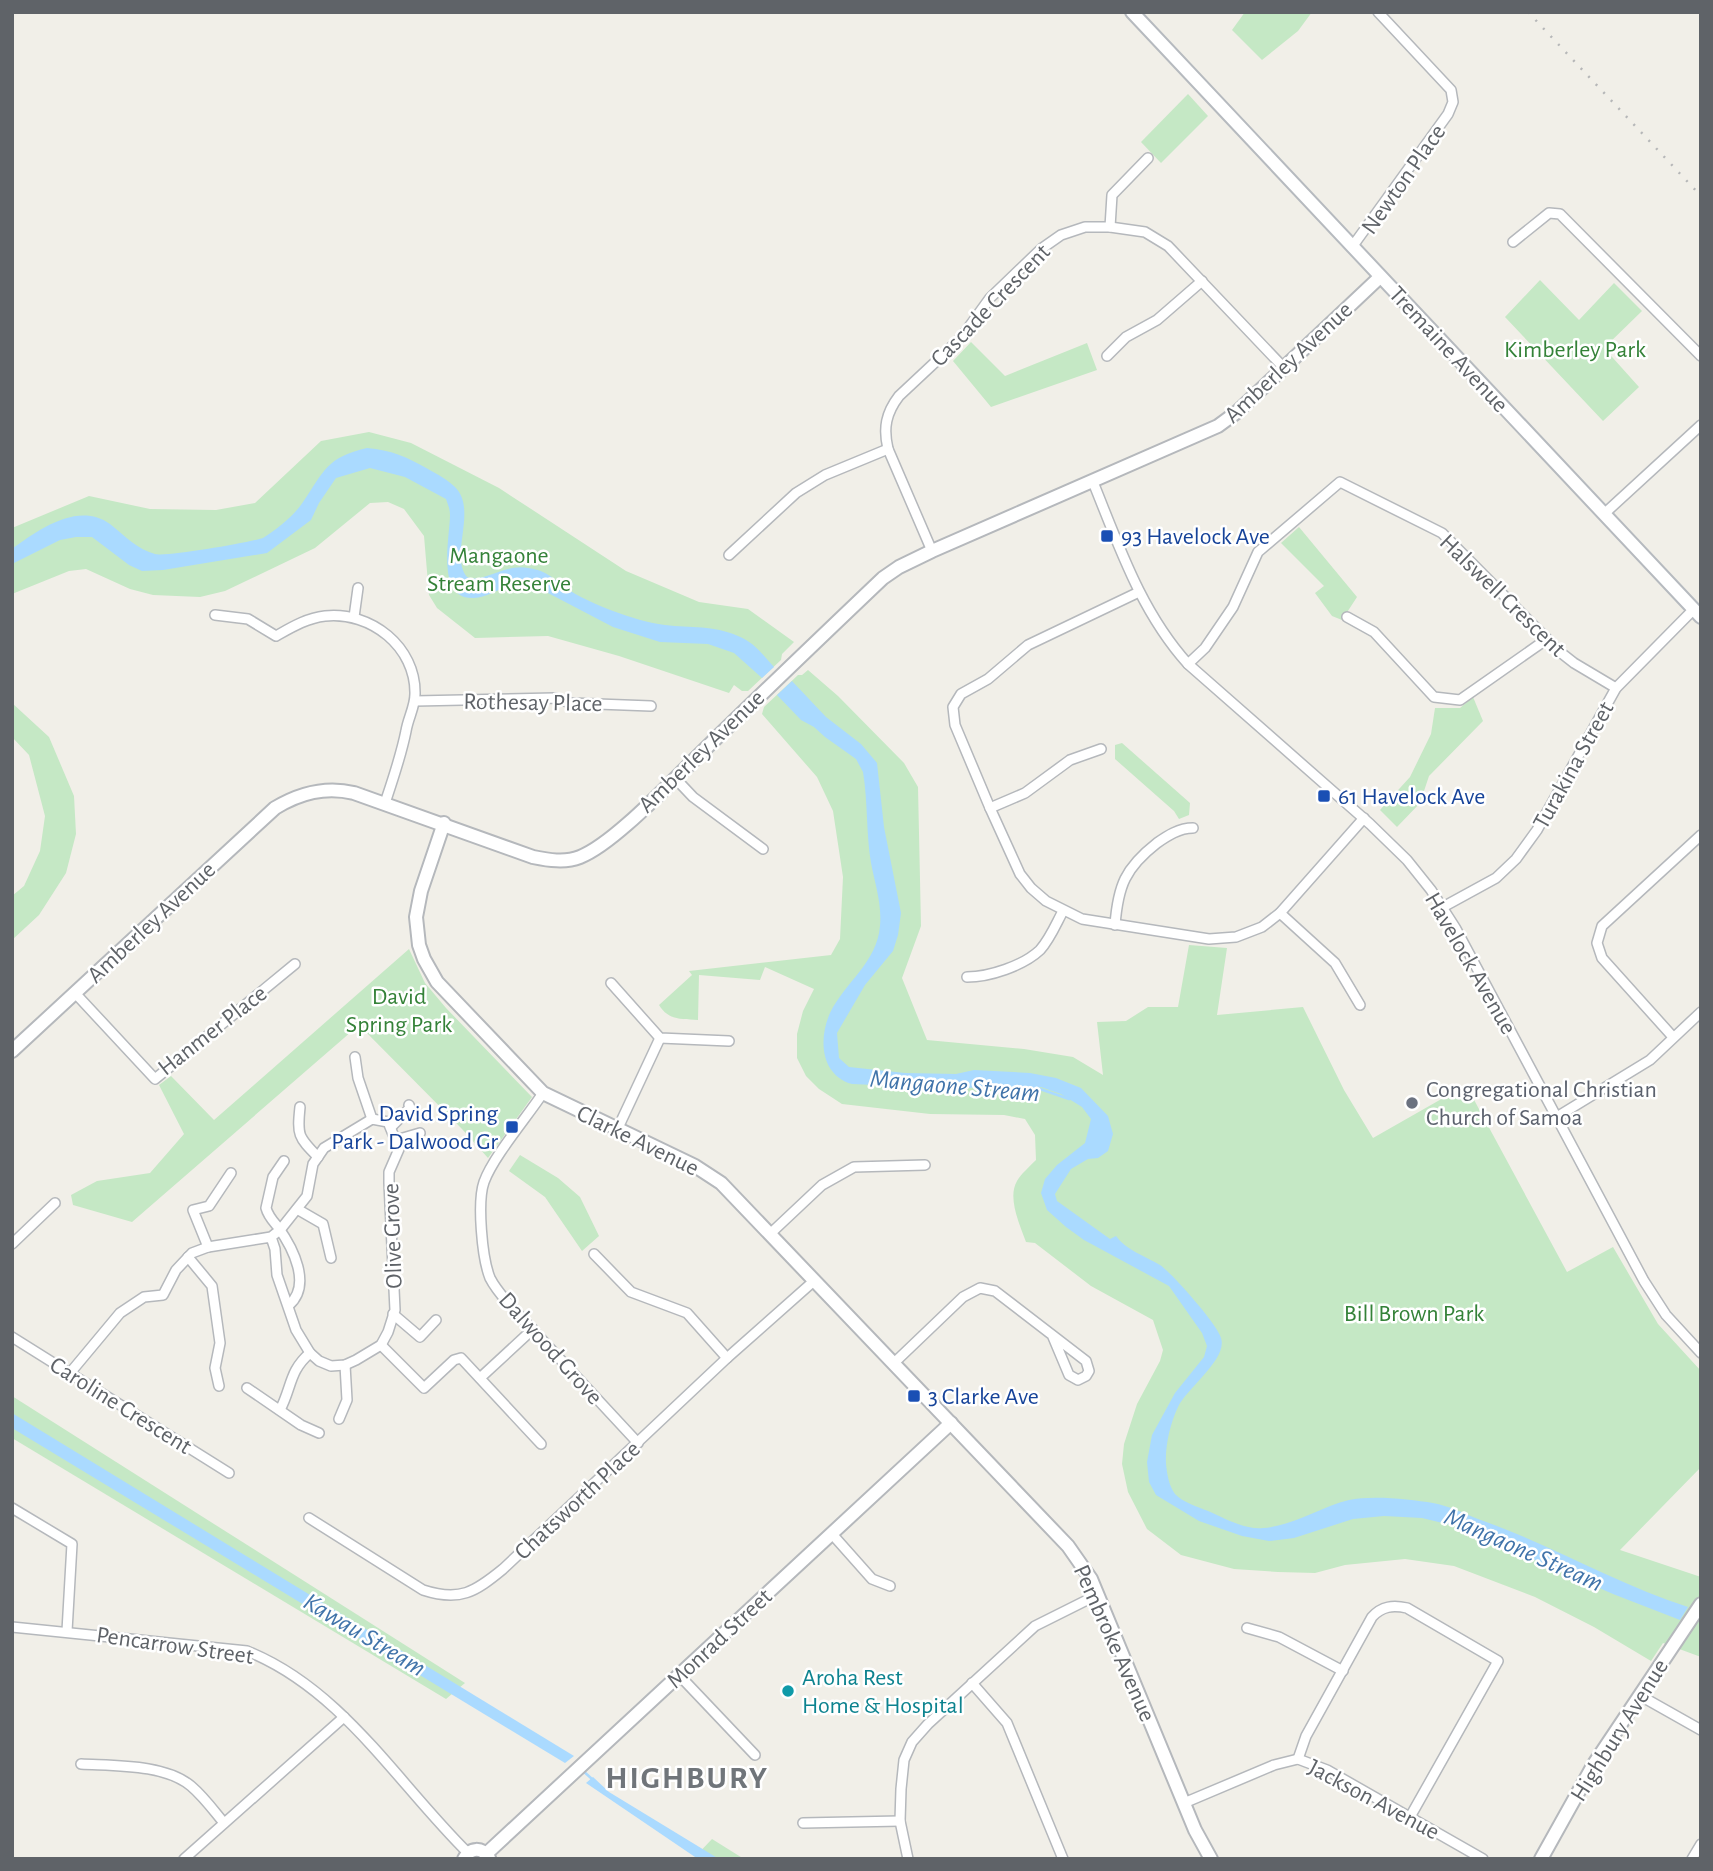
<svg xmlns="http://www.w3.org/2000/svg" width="1713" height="1871" font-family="'Alegreya Sans',sans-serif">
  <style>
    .green { fill: #c5e8c5 }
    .water { fill: #aadaff }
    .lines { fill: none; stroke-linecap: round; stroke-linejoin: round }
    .stream { stroke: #aadaff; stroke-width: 2.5 }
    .minor-casing { stroke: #b5b8bc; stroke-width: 12 }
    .tertiary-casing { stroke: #b5b8bc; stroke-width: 16 }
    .secondary-casing { stroke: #b6babf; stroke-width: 16 }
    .minor { stroke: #fff; stroke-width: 9 }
    .tertiary { stroke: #fff; stroke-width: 12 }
    .secondary { stroke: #fff; stroke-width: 12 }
    .rail { stroke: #b6b7b8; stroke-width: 2.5; stroke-dasharray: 2 9; stroke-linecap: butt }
    .transit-dot { fill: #1a4fb4; stroke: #fff; stroke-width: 2.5 }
    .worship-dot { fill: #6b7280; stroke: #fff; stroke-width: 2.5 }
    .culture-dot { fill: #0f9aa8; stroke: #fff; stroke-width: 2.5 }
    .labels { text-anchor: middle; stroke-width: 5; stroke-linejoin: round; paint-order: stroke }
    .street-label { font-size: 24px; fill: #5f6368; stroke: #fff }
    .park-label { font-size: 24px; fill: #348238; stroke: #fff }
    .transit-label { font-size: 24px; fill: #164399; stroke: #fff; text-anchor: start }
    .worship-label { font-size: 24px; fill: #5b616d; stroke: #fff; text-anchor: start }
    .culture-label { font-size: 24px; fill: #0d838f; stroke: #fff; text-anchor: start }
    .water-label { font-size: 26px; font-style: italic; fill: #4174aa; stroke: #fff }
    .district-label { font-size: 32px; font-weight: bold; letter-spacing: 2px; fill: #70757a; stroke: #fff }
  </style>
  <rect width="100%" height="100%" fill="#f1efe8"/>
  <g class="green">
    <polygon points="1245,12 1312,12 1298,31 1262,60 1232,30"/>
    <polygon points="1188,94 1208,116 1161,163 1141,142"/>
    <polygon points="1540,280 1579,320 1614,283 1642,311 1604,348 1639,387 1603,421 1505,317"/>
    <polygon points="971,342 1005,376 1087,343 1097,370 991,407 953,361"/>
    <polygon points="369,432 411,443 499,488 626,571 699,602 748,609 794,642 782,654 781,660 748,691 742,691 734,685 729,693 619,656 548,636 475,638 437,608 429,595 424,536 404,509 388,502 370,503 315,548 225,591 200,597 153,595 130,589 86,569 69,571 12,594 12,528 89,496 150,509 216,510 255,503 321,441"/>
    <polygon points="1299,527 1357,597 1342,620 1332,616 1315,593 1324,586 1281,543"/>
    <path d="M808 670 838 696 904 763 918 787 921 926 902 978 927 1040 1024 1049 1073 1057 1103 1075 1097 1022 1126 1021 1148 1007H1178L1189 945 1227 948 1217 1015 1303 1007 1344 1090 1373 1138 1466 1085 1567 1272 1613 1247 1658 1324 1701 1371V1467L1620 1550 1701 1577V1657L1663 1643 1651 1661 1594 1627 1535 1597 1454 1566 1405 1559 1345 1565 1315 1573 1278 1572 1234 1569 1181 1555 1147 1529 1128 1492 1122 1464 1124 1444 1137 1404 1160 1361 1163 1350 1153 1320 1091 1286 1035 1243 1026 1242C1020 1225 1007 1198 1017 1181 1021 1174 1030 1166 1036 1160L1035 1135 1025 1119 1004 1115 930 1114 842 1104 819 1089 806 1076 797 1058V1034L803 1011 814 989 765 967 760 980 699 975 698 1020C681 1019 668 1020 659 1005L692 975 689 971 831 955 840 939 843 877 833 811 817 777 762 714 764 707 798 675H802Z"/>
    <polygon points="1473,697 1483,721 1429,776 1420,803 1397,827 1380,810 1410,777 1431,734 1435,708 1460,708"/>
    <polygon points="12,703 49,737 74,796 76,834 66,873 39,915 12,940 12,896 24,886 40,851 45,816 29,755 12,737"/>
    <polygon points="1122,743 1190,803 1189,815 1179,819 1174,811 1115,759 1115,745"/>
    <polygon points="409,949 425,983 446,1008 532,1097 488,1158 462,1129 359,1025 132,1222 73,1205 71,1195 97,1181 150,1173 184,1134 159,1085 171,1076 214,1120"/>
    <polygon points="520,1155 558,1178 580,1197 599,1236 582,1251 545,1197 509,1171"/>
    <polygon points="12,1396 465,1683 446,1699 12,1438"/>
    <polygon points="712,1839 744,1859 693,1859"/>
  </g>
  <g class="water">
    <path d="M367 448C391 450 407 457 428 469 437 474 448 480 455 487 478 510 449 555 467 577 483 584 505 563 528 568 548 571 550 577 565 587 578 597 598 605 613 611 630 617 647 623 665 625 691 628 713 625 738 636 754 642 763 655 774 667L762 678 734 653 708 644 660 642 613 627 525 581C505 583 490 598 474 598 435 600 450 537 450 515 450 509 448 505 446 499L405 477 370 468 336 478 319 503 311 520 267 553 163 570 142 571 129 565 92 537H76L60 540 12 564V549C38 530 78 501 110 524 125 536 137 549 155 554 167 557 247 543 263 538 277 529 294 516 303 502 324 471 327 457 367 448Z"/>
    <path d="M792 681 826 717 861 744 877 763 884 827 901 913 898 935 893 951 865 985 837 1033 839 1058 849 1067 905 1073 956 1074 974 1070 1030 1073 1056 1078 1081 1088 1108 1116 1113 1134 1108 1151 1098 1158 1088 1159 1071 1169 1055 1194 1057 1201 1110 1239 1116 1236C1126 1250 1145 1256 1160 1265 1171 1272 1218 1325 1221 1338 1228 1359 1187 1388 1178 1407 1170 1424 1165 1446 1166 1464 1167 1474 1169 1486 1175 1494 1182 1502 1198 1507 1208 1511 1224 1518 1245 1530 1263 1528 1293 1526 1320 1507 1349 1500 1371 1495 1411 1499 1433 1503 1449 1506 1463 1513 1478 1519 1550 1544 1616 1584 1688 1607L1680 1620 1613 1594 1459 1527 1422 1518 1384 1516 1353 1519 1294 1538 1269 1541 1242 1536 1199 1521 1156 1495 1149 1482 1147 1462 1152 1435 1175 1393 1204 1357 1207 1346 1202 1333 1169 1286 1084 1240 1066 1227 1047 1210 1041 1193 1045 1179 1057 1165 1085 1143 1091 1119 1082 1107 1061 1094 1041 1087 945 1088 852 1084C821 1075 818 1040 830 1013 845 982 877 963 880 926 882 904 875 884 871 863 866 833 868 802 863 772L856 759 825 737 814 727 801 720 777 695Z"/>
    <polygon points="12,1413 574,1756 565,1763 12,1428"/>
    <polygon points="593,1777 609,1792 719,1859 698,1859 586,1783"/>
  </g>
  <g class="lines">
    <g class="stream">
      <polyline points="1025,1087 1037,1088 1069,1099"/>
      <polyline points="581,1769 592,1779"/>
    </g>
    <g class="minor-casing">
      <g id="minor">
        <polyline points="1110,227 1112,195 1148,158"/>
        <polyline points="1513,242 1549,213 1560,214 1701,356"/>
        <polyline points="1352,247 1448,114 1453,102 1451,90 1378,12"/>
        <polyline points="1107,356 1126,337 1157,320 1202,281"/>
        <path d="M1093 482C1119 546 1141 612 1188 664L1370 824 1407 860 1431 890 1456 929 1644 1281 1666 1315 1701 1353"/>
        <polyline points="1604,514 1701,425"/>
        <path d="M932 551 888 449C883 428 886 413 899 396L961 338 990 298 1041 249 1061 235 1085 227H1110L1145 232 1168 246 1284 368"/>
        <polyline points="729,555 796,493 825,475 888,449"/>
        <polyline points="1139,592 1028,645 988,679 961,694 953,707 955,725 990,808 1020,874 1031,888 1046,901 1082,919 1209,939 1236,937 1262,927 1280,913 1364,818"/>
        <path d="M215 615 248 619 276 636C292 627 307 618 325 616 371 611 416 647 415 694 415 707 408 718 406 731 401 756 393 779 385 803"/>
        <polyline points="354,617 358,588"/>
        <polyline points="1347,617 1374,632 1434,697 1460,700 1547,639"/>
        <polyline points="1188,664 1205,648 1233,607 1258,552 1340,482 1442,533 1560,652 1574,663 1616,688"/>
        <polyline points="415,701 554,698 571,703 651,706"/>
        <polyline points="675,778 693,797 763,849"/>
        <polyline points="990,808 1025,793 1070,760 1101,749"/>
        <polyline points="1443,907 1496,878 1516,859 1537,830 1616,688 1694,609"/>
        <polyline points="1280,913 1335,963 1360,1005"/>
        <path d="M1115 925C1118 886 1125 868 1157 843 1167 836 1179 828 1193 828"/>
        <path d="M967 977C989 977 1023 966 1040 950 1050 939 1056 924 1063 911"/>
        <polyline points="611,983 660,1038 729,1041"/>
        <polyline points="75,993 155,1079 295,964"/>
        <polyline points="1673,1037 1602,958 1597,943 1602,926 1701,835"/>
        <polyline points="355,1057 358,1078 372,1119"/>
        <path d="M543 1093C527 1117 493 1157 484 1182 477 1202 482 1258 490 1278 495 1288 502 1296 509 1304L638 1443"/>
        <path d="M300 1107C297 1135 298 1137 318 1157"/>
        <polyline points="1555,1118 1650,1060 1701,1012"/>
        <polyline points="391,1127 410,1108 409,1105"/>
        <polyline points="617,1130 660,1038"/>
        <polyline points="396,1140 420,1133"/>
        <path d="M284 1161 273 1177 266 1208C268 1216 273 1221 278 1227 293 1248 312 1285 289 1305"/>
        <polyline points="297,1209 323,1224 331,1258"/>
        <polyline points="771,1233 822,1185 854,1167 925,1165"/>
        <polyline points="12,1244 55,1203"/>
        <polyline points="208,1247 193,1210 209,1206 231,1173"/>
        <polyline points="594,1254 631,1292 687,1313 727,1358"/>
        <polyline points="188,1257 212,1286 220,1343 215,1368 219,1386"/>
        <polyline points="393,1314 420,1337 436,1320"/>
        <polyline points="12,1337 229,1473"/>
        <polyline points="381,1345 424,1388 454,1360 461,1358 541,1444"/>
        <polyline points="894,1363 963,1297 980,1288 995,1291 1086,1361 1089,1371 1086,1376 1078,1380 1069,1375 1053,1337"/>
        <polyline points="70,1373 120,1313 144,1297 163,1295 176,1270 192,1253 208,1247 271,1237 280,1230 307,1196 313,1164 324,1148 372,1119 388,1122 399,1149 389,1172 389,1183 395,1310 388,1332 381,1345 356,1360 345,1365 331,1366 319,1361 310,1353 296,1330 277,1275 275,1249 271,1237"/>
        <polyline points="480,1378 533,1329"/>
        <polyline points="247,1388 301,1425 319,1433"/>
        <path d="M280 1410C292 1387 289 1371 310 1353"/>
        <polyline points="339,1419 347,1400 345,1365"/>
        <polyline points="12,1508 72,1544 67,1631"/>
        <path d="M309 1518 423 1590C460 1602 475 1592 503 1569L727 1358 815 1280"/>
        <polyline points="832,1534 872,1579 890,1586"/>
        <path d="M12 1627 247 1651C342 1689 397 1783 468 1853"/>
        <polyline points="1247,1628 1279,1637 1343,1671"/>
        <polyline points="679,1675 755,1755"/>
        <polyline points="972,1683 1007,1723 1063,1859"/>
        <polyline points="1639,1695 1701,1730"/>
        <path d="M1298 1759 1306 1736 1372 1617C1382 1606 1393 1605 1407 1608L1498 1661 1410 1817"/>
        <path d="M81 1764C114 1766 165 1764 191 1786 204 1797 214 1811 224 1823"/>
        <polyline points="1184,1803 1274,1765 1298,1759 1327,1770 1483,1859"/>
        <polyline points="803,1823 900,1821"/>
        <polyline points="184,1859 344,1717"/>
        <polyline points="908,1859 900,1821 901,1789 904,1760 912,1742 928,1724 1035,1626 1097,1595"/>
        <polyline points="1692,1859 1701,1844"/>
      </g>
    </g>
    <g class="tertiary-casing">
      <g id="tertiary">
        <polyline points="444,823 421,891 416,917 419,945 424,959 437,982 543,1093 695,1166 721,1183 1068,1546 1091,1579 1195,1830 1211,1859"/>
        <path d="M12 1051 275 808C300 793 325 786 354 793L533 857C548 860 565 863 580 857 613 844 667 786 694 760 756 699 820 638 883 578L899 567 932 551 1218 426 1237 412 1380 277"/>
        <polyline points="486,1854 951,1423"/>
        <path d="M464 1859C470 1847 482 1847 489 1858"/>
        <polyline points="1541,1859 1594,1764 1701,1604"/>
      </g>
    </g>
    <g class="secondary-casing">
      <polyline id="secondary" points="1132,12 1701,617"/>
    </g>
    <use href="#minor" class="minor"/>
    <use href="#tertiary" class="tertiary"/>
    <use href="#secondary" class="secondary"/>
    <polyline class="rail" points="1528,12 1701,196"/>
  </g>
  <g class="transit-dot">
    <rect x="1100" y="529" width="14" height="14" rx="3.5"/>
    <rect x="1317" y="789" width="14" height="14" rx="3.5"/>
    <rect x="505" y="1120" width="14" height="14" rx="3.5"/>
    <rect x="907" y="1389" width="14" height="14" rx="3.5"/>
  </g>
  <circle class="worship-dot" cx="1412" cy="1103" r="7"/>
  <circle class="culture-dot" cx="788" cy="1691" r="7"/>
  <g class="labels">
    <g class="street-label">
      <text transform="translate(1403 179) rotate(-55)" y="8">Newton Place</text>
      <text transform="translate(990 305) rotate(-46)" y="8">Cascade Crescent</text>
      <text transform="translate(1449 349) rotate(47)" y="8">Tremaine Avenue</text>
      <text transform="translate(1288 362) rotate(-43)" y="8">Amberley Avenue</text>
      <text transform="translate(1503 595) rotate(44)" y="8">Halswell Crescent</text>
      <text transform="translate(533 702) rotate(1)" y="8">Rothesay Place</text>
      <text transform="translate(701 751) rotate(-44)" y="8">Amberley Avenue</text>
      <text transform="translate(1573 765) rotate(-61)" y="8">Turakina Street</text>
      <text transform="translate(151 922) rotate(-43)" y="8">Amberley Avenue</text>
      <text transform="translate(1471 963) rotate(60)" y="8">Havelock Avenue</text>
      <text transform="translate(212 1030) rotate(-38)" y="8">Hanmer Place</text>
      <text transform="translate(638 1140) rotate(26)" y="8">Clarke Avenue</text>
      <text transform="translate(392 1236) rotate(-92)" y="8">Olive Grove</text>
      <text transform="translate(551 1348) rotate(48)" y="8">Dalwood Grove</text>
      <text transform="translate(121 1405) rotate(32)" y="8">Caroline Crescent</text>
      <text transform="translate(577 1500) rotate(-43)" y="8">Chatsworth Place</text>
      <text transform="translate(719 1638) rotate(-43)" y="8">Monrad Street</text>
      <text transform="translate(1115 1643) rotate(66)" y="8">Pembroke Avenue</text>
      <text transform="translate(175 1645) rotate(8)" y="8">Pencarrow Street</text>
      <text transform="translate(1619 1730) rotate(-58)" y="8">Highbury Avenue</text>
      <text transform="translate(1374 1799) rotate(28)" y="8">Jackson Avenue</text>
    </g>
    <g class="park-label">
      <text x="1575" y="357">Kimberley Park</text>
      <text x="499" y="563">Mangaone<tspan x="499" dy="28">Stream Reserve</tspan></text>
      <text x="399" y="1004">David<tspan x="399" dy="28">Spring Park</tspan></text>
      <text x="1414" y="1321">Bill Brown Park</text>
    </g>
    <g class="transit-label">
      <text x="1121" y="544">93 Havelock Ave</text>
      <text x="1338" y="804">61 Havelock Ave</text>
      <text x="498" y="1121" text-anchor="end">David Spring<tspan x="498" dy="28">Park - Dalwood Gr</tspan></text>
      <text x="928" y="1404">3 Clarke Ave</text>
    </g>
    <g class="worship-label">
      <text x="1426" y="1097">Congregational Christian<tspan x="1426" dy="28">Church of Samoa</tspan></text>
    </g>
    <g class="culture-label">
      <text x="802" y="1685">Aroha Rest<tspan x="802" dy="28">Home &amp; Hospital</tspan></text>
    </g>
    <g class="water-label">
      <text transform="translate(955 1085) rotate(5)" y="9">Mangaone Stream</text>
      <text transform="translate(1524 1549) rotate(24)" y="9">Mangaone Stream</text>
      <text transform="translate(365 1634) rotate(31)" y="9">Kawau Stream</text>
    </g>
    <g class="district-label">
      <text x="687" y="1788">HIGHBURY</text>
    </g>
  </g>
  <rect width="1713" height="1871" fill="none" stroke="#5f6368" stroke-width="28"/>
</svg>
